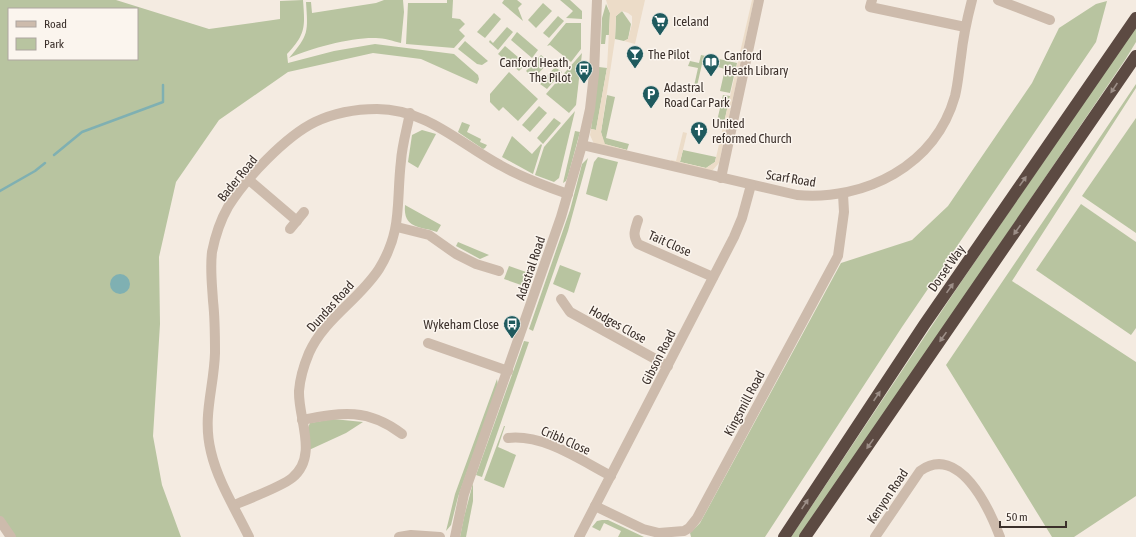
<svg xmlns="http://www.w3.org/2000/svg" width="1136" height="537" font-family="'Asap Condensed',sans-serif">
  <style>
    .green { fill: #b8c4a0; fill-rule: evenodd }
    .plaza { fill: #ecdcc8 }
    .water { fill: #7fb0b2 }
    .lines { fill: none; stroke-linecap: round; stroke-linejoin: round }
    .stream { stroke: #7fb0b2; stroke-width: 2.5 }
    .minor { stroke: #cdbbac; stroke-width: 10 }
    .highway { stroke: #5c4a42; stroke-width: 12 }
    .oneway { fill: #9c8e87 }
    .labels { text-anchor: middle; stroke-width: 3; stroke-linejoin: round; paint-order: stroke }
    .poi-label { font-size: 13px; fill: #3b302b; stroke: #fbf5ee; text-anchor: start }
    .street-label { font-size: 13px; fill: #3b302b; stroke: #fbf5ee }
  </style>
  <rect width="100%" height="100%" fill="#f4ebe1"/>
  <g class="green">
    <path d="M0 0H116L209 29 280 19V1L303 0C305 27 306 34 287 54L288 63 334 51 375 44 454 54 478 75 479 79 477 84 421 59 373 53 288 72 219 120 176 182 159 257 160 324 153 436 162 485 181 537H11L0 522ZM9 9H137V59H9Z"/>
    <path d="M384 0H403L404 12 401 43C393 41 384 38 376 38 353 37 310 48 289 58 309 35 308 32 306 2H311L312 13 376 3Z"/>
    <polygon points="447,0 453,0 452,18 460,19 465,24 459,30 465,36 454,48 406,44 408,3 447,3"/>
    <polygon points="504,0 517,0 522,4 518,8 523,21 502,3"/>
    <polygon points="560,0 570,0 582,11 582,19 566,18 573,11"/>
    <polygon points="1107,1 1096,42 902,327 765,537 691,537 690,533 700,523 841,263 912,240 948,206 1032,83 1059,28 1096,4"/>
    <polygon points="543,3 552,11 536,28 528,20"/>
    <polygon points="606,4 610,13 609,35 606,35 605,44 601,44 602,18"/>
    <polygon points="622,11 631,24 628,39 624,41 615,39 616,16"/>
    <polygon points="494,13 501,19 485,38 477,32"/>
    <polygon points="558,16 564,21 549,38 543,33"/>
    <polygon points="566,23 581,23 581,49 571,62 550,45 547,46"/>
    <polygon points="1136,26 1136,42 1125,60 801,537 791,537 957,288"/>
    <polygon points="507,27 513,32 498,50 489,42 490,40 493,43"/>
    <polygon points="517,32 538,50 532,58 511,40"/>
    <polygon points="465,41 488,61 482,65 477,64 458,49"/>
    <polygon points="505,46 526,64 519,71 498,54"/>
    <polygon points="582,53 576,105 569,113 546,94"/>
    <polygon points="541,55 549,62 534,78 526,71"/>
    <polygon points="701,55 715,58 713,66 702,64 697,86 694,86 698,68 688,66 690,61 699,63"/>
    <polygon points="719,59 737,63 730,93 720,91 725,69 718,67"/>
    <polygon points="555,67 562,72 547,89 540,84"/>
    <polygon points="599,67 607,68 596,130 591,129"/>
    <polygon points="509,72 538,99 518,121 503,107 499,111 490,102 490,94"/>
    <polygon points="1136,84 1136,88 1012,281 1136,362 1136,496 1074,537 1052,537 946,365"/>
    <polygon points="607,95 615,97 606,138 629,144 627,150 604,144 601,132"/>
    <polygon points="723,95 730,96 724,123 717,121"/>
    <polygon points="539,106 547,113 530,132 522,125"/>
    <polygon points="575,111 559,178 554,182 535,175 544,147"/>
    <polygon points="554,118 561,123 543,144 537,138"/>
    <polygon points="1136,118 1136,233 1082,196"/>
    <polygon points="462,122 470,125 467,132 481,139 480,142 487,145 485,148 483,149 458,132"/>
    <polygon points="422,130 436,134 418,168 408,162 412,135"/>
    <polygon points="575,131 580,132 568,176 566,181 563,183"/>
    <polygon points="512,136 532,154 541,144 542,145 533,174 502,157"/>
    <polygon points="683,150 716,157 715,162 706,168 680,162"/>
    <polygon points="598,157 618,162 607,201 586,194 594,162"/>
    <polygon points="588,158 568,231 533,331 529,329 570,210 582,164"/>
    <polygon points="1081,204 1136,242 1136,328 1131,335 1036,270"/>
    <path d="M405 205 441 225 437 232C420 226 403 229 405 205Z"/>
    <polygon points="458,242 489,255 480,259 456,246"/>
    <polygon points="560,265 581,273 574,293 553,284"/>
    <polygon points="509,266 529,273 524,286 504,279"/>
    <polygon points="524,341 529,342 482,477 476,475"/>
    <polygon points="497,379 498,385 458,497 451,525 446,531 455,494"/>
    <polygon points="333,419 363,422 346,433 309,450 307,430 310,423"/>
    <polygon points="504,426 505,426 498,447 516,455 504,488 484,480"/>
    <polygon points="473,483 473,501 466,537 460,537 464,517"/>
    <polygon points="602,520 608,520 644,537 618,537 621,531 604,523 600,531 592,527 597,521"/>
  </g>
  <g class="plaza">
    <polygon points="606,0 645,0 635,44 624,41 628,39 632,24 632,16 628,13 622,11 616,16 615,39 601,132 605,144 627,150 626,152 594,144 590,135 591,129 596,130 607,68 610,13"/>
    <polygon points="752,0 754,0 719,163 711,172 672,163 671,160 676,161 683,132 687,133 680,162 706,168 715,162"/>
  </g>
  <circle class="water" cx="120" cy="284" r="10"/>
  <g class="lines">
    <g class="stream">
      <polyline points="54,155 82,132 163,102 163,85"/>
      <polyline points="0,191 35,171 45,163"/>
    </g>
    <g class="minor">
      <polyline points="872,0 870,7 965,27"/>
      <polyline points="998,0 1050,20"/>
      <path d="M582 145 797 195C865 201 935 166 955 96 958 84 959 70 961 57 963 38 967 19 972 0"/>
      <polyline points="721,178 759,0"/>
      <polyline points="249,180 297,221"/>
      <path d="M638 220C635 230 632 235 638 244L713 277"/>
      <polyline points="397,227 429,235 456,254 476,264 499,271"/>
      <polyline points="290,229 304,212"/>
      <polyline points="561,299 570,312 668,366"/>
      <polyline points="428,343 508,371"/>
      <path d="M302 420C342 412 368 408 402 434"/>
      <path d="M508 438C544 434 580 460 611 476"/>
      <path d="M234 505C248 499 281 487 292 478 319 456 298 419 299 391 300 378 304 365 309 353 324 319 359 300 379 269 403 230 396 203 401 161 402 145 407 129 410 113"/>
      <polyline points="595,506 643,529 659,533 684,531 689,528 697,518 838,256 844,212 843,194"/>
      <polyline points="0,521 11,537"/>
      <path d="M249 537C236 510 218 482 211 452 202 416 214 388 215 353 215 335 215 318 213 301 212 284 210 269 212 252 215 237 220 221 228 207 245 179 286 136 315 122 334 113 356 109 377 109 426 109 459 143 500 165 521 177 545 186 568 194"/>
      <polyline points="399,537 411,535 440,537"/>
      <polyline points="455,537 464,494 561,217 582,145 590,109 594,74 597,0"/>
      <polyline points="579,537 734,237 742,218 751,185"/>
      <path d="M875 537 920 471C959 443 989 508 1000 537"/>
    </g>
    <g class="highway">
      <polyline points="784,537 924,325 1136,18"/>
      <polyline points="805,537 1136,56"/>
    </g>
  </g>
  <defs><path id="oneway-solid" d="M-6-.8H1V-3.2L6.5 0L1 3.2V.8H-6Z"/></defs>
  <g class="oneway">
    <use href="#oneway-solid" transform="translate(1114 88) rotate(124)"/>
    <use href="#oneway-solid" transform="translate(1023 181) rotate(-55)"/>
    <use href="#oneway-solid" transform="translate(1017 230) rotate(125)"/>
    <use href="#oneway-solid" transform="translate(950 288) rotate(-55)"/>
    <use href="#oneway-solid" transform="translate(943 337) rotate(125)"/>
    <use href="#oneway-solid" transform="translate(877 396) rotate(-56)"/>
    <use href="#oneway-solid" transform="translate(870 444) rotate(125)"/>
    <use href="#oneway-solid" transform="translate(805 504) rotate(-56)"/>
  </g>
  <defs>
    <g id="supermarket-pin" transform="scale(0.9)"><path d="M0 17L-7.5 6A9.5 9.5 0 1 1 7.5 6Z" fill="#1f5a5e" stroke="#fbf5ee"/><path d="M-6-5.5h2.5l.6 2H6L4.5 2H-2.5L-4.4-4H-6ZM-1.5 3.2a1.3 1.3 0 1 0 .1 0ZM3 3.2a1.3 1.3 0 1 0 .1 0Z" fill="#fff"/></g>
    <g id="bar-pin" transform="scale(0.9)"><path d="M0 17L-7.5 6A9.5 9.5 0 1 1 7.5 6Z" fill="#1f5a5e" stroke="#fbf5ee"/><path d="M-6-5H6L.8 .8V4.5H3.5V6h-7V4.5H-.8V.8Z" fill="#fff"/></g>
    <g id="library-pin" transform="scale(0.9)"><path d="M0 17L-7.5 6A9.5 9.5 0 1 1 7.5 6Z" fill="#1f5a5e" stroke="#fbf5ee"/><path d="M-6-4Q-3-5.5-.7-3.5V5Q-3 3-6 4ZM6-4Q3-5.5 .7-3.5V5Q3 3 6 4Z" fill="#fff"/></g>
    <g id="bus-pin" transform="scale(0.9)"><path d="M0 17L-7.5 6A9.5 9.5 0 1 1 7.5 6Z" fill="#1f5a5e" stroke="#fbf5ee"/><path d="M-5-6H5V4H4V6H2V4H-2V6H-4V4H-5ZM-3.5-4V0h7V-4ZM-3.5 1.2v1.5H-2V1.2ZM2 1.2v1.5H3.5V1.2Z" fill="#fff"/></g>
    <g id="parking-pin" transform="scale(0.9)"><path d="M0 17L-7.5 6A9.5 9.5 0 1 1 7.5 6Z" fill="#1f5a5e" stroke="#fbf5ee"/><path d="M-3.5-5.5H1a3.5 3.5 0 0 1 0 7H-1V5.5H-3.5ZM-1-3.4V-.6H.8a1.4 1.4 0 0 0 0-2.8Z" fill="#fff"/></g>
    <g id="church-pin" transform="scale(0.9)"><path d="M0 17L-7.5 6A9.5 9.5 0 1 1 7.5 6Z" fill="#1f5a5e" stroke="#fbf5ee"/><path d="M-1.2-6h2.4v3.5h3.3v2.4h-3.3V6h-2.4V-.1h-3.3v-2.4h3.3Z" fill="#fff"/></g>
  </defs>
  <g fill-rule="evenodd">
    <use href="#supermarket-pin" x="660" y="21"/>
    <use href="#bar-pin" x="635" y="54"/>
    <use href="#library-pin" x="711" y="62"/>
    <use href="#bus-pin" x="584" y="69"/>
    <use href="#parking-pin" x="651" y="94"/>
    <use href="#church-pin" x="699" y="130"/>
    <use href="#bus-pin" x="512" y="324"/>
  </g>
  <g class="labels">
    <g class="poi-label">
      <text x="673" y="26">Iceland</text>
      <text x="648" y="59">The Pilot</text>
      <text x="724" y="60">Canford<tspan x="724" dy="15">Heath Library</tspan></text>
      <text x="571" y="67" text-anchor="end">Canford Heath,<tspan x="571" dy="15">The Pilot</tspan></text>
      <text x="664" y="92">Adastral<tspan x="664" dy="15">Road Car Park</tspan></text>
      <text x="712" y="128">United<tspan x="712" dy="15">reformed Church</tspan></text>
      <text x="499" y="329" text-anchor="end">Wykeham Close</text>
    </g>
    <g class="street-label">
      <text transform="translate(237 178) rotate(-51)" y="5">Bader Road</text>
      <text transform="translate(791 178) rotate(9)" y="5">Scarf Road</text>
      <text transform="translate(670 243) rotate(24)" y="5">Tait Close</text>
      <text transform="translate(530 268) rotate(-71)" y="5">Adastral Road</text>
      <text transform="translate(946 268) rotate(-55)" y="5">Dorset Way</text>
      <text transform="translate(330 306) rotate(-48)" y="5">Dundas Road</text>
      <text transform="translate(618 324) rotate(29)" y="5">Hodges Close</text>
      <text transform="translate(658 357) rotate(-63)" y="5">Gibson Road</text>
      <text transform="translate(744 403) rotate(-62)" y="5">Kingsmill Road</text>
      <text transform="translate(566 440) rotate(24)" y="5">Cribb Close</text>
      <text transform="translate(887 496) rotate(-56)" y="5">Kenyon Road</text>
    </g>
  </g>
  <rect x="8" y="8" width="130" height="52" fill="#fbf5ee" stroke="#aea6a0"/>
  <rect x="16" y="21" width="20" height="6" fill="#cdbbac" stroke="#aea6a0"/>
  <text x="44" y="28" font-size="12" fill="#3b302b">Road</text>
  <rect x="16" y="38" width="20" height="12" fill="#b8c4a0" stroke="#aea6a0"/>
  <text x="44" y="48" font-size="12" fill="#3b302b">Park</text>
  <path d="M1000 521v6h66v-6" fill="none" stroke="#3b302b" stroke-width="2"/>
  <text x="1006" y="521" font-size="12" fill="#3b302b" stroke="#fbf5ee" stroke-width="3" paint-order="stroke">50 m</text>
</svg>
